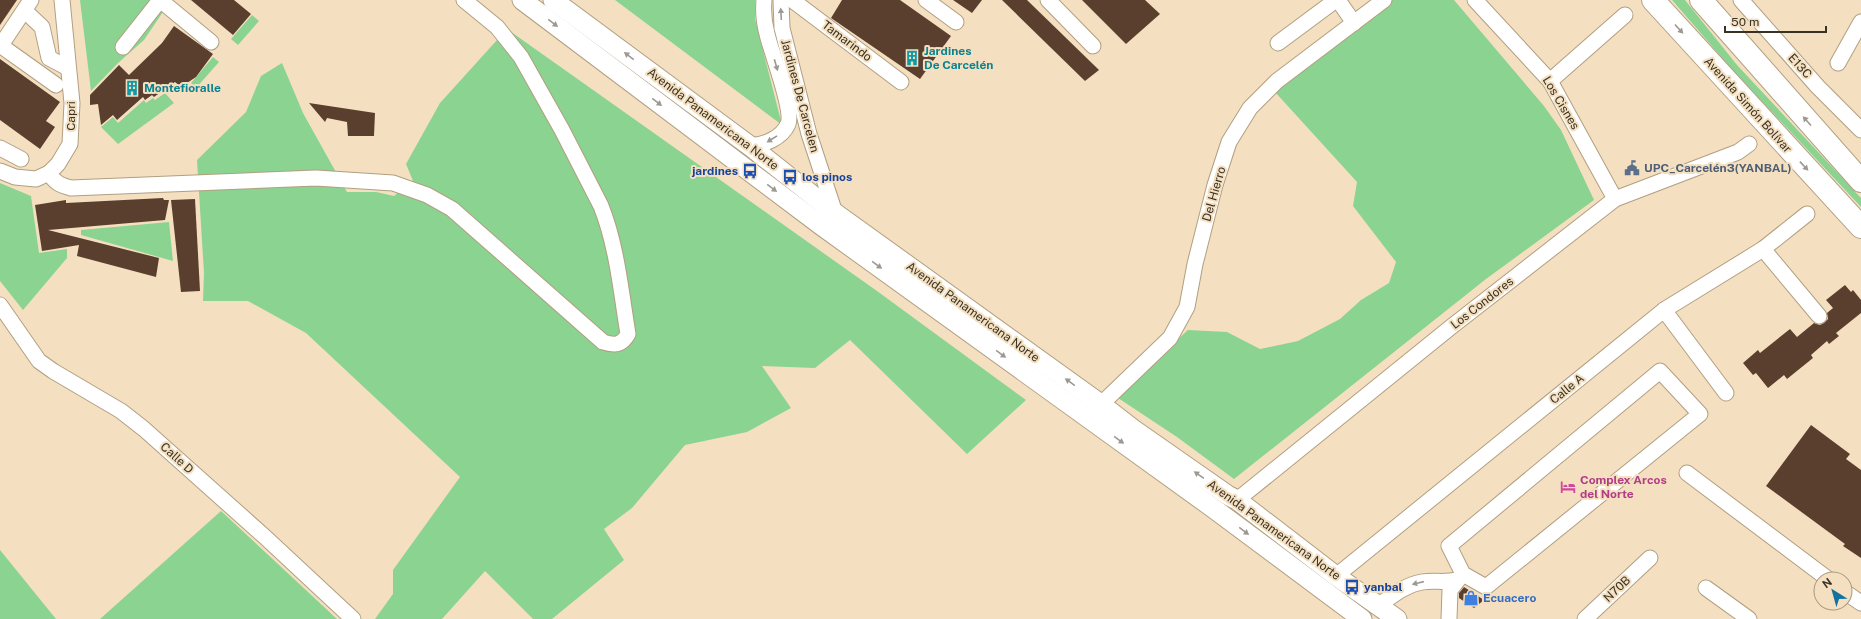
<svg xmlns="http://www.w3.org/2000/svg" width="1861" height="619" font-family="'Public Sans',sans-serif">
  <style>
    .green { fill: #8bd390 }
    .building { fill: #5a3f2e }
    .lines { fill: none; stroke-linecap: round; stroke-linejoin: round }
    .minor-casing { stroke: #b19f81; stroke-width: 17 }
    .major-casing { stroke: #b19f81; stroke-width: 21 }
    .highway-casing { stroke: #b19f81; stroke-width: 24 }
    .minor { stroke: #fff; stroke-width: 15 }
    .major { stroke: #fff; stroke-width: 19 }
    .highway { stroke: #fff; stroke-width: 22 }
    .oneway { fill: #9c9892 }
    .labels { text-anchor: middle; stroke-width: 4; stroke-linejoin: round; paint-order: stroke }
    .street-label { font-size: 12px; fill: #383124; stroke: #f4e0c0 }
    .culture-label { font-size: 12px; font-weight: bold; fill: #0d838f; stroke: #f4e0c0; text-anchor: start }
    .service-label { font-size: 12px; font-weight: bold; fill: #4e5e75; stroke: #f4e0c0; text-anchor: start }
    .transit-label { font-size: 12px; font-weight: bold; fill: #164399; stroke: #f4e0c0; text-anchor: start }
    .hotel-label { font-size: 12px; font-weight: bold; fill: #b23c85; stroke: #f4e0c0; text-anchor: start }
    .shop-label { font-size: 12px; font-weight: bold; fill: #366cbe; stroke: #f4e0c0; text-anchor: start }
  </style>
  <rect width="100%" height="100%" fill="#f4e0c0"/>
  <g class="green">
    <polygon points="80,0 171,0 144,40 118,63 91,91"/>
    <polygon points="615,0 755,0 755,19 782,125"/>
    <polygon points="1392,0 1454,0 1544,106 1561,130 1594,200 1486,279 1234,479 1177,437 1115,396 1188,330 1227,332 1260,349 1298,341 1340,319 1361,300 1389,283 1396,262 1353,206 1357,182 1275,92"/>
    <polygon points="1672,0 1685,0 1737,65 1861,198 1861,207 1731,68"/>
    <polygon points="252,15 259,21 238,45 231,39"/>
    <polygon points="507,29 877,291 1026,400 967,454 850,340 815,368 762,366 791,408 747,432 685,445 632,508 604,529 624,560 552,619 533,619 485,571 442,619 375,619 393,594 393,570 460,477 306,333 248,301 203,301 204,273 197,160 246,112 261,76 282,63 303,113 347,192 376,192 394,196 413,181 406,164 440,103"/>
    <polygon points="213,57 219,62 196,88 191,83"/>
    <polygon points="165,93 174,103 118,144 101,127 113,117 118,123 144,100 146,103 153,98 155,100"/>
    <polygon points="0,183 31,196 39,253 67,249 67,258 23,310 0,281"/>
    <polygon points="169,222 173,261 81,235 81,230"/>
    <polygon points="221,511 337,619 100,619"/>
    <polygon points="0,550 56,619 0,619"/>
  </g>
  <g class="building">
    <polygon points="0,0 17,0 0,25"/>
    <polygon points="191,0 234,0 251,14 233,35"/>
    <polygon points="842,0 900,0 951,36 920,79 831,18"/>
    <polygon points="953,0 982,0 972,13"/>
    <polygon points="1002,0 1027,0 1099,70 1085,81"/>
    <polygon points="1082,0 1145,0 1160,14 1126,44"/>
    <polygon points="174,26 213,54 196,77 181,87 175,82 154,97 152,95 145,100 143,97 117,120 113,115 101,125 98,104 90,105 90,95 119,65 129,75 162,43"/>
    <polygon points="0,59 60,102 46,121 55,127 40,149 0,120"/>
    <polygon points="309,103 375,113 374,136 348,136 347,122 327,118 325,122"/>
    <polygon points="163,198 164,200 169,200 165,220 48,230 159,258 156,277 77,256 79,245 42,251 35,205 66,200 66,203"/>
    <polygon points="195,199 200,291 181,292 171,200"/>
    <polygon points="1845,285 1851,292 1853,290 1861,300 1861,313 1836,333 1839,336 1829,344 1827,341 1811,355 1813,358 1787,379 1784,375 1768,388 1756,373 1753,375 1743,363 1758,350 1760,353 1790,329 1797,337 1814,323 1820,325 1824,323 1828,319 1827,313 1833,308 1826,300"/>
    <polygon points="1811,425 1850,454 1846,459 1861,470 1861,558 1843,546 1845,544 1766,486"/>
    <polygon points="1464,587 1484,600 1474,608 1459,598 1459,593"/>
  </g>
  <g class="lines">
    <g class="minor-casing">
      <g id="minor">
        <polyline points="160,0 211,42"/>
        <polyline points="781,0 782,28 809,134 835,213"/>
        <polyline points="792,0 901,82"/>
        <polyline points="926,0 956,22"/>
        <polyline points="1048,0 1093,46"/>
        <polyline points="1338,0 1354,23"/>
        <polyline points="1475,0 1550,81 1615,199"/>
        <polyline points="1741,0 1818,87 1861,130"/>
        <polyline points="25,11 42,27 49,58 68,68"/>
        <polyline points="1278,43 1336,0"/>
        <polyline points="0,45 56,85"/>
        <polyline points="1,45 31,0"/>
        <polyline points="123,47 160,0"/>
        <polyline points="1838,63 1861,22"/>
        <polyline points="1550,81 1625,15"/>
        <path d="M750 146C764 145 782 138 788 124 794 110 771 52 767 34 764 23 763 11 764 0"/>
        <polyline points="0,148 21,159"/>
        <polyline points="0,171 15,177 36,179 49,173 58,164 70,144 72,103 62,0"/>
        <path d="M49 173C55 183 60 185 71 188L316 178 393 183 427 195 452 209 603 342C615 346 622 345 628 334 621 292 617 246 601 206L562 130 521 57 497 27 464 0"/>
        <polyline points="1763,249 1819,316"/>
        <polyline points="0,305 39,361 53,371 121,411 144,429 265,537 353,619"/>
        <polyline points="1664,310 1726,393"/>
        <polygon points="1660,371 1700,414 1486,587 1463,574 1449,546"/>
        <polyline points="1094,411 1170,338 1187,307 1195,264 1215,185 1229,142 1250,108 1277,81 1384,0"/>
        <polyline points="1687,473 1828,579"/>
        <polyline points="1237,500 1451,327 1615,199 1738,152 1749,144"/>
        <polyline points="1336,576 1664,310 1763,249 1807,214"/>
        <polyline points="1706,588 1749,619"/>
        <polyline points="1845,592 1861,603"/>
        <path d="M1379 605C1392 596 1405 585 1422 582 1434 580 1444 583 1456 580"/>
        <polyline points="1449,619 1450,590 1461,576"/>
        <polyline points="1585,619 1650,558"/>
      </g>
    </g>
    <g class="major-casing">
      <g id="major">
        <polyline points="522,0 822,226 1213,508 1362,619"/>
        <polyline points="553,0 750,146 835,213 1102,405 1133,429 1229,496 1237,500 1336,576 1397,619"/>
      </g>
    </g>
    <g class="highway-casing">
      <g id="highway">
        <polyline points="1653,0 1861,227"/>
        <polyline points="1701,0 1861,181"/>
      </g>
    </g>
    <use href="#minor" class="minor"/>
    <use href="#major" class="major"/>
    <use href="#highway" class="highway"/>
  </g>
  <defs><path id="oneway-solid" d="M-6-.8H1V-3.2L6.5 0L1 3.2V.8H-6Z"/></defs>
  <g class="oneway">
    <use href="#oneway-solid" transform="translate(781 14) rotate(-93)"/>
    <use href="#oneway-solid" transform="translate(553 23) rotate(37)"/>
    <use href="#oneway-solid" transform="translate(1679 29) rotate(48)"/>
    <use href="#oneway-solid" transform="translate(629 56) rotate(-143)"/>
    <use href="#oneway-solid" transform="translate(776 65) rotate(74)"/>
    <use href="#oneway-solid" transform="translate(657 102) rotate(37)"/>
    <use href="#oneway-solid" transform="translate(1807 121) rotate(-132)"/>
    <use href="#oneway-solid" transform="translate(772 139) rotate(148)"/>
    <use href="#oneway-solid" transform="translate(1804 166) rotate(47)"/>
    <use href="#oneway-solid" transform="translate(772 188) rotate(37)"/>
    <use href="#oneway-solid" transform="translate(877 265) rotate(36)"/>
    <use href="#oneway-solid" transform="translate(1001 354) rotate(36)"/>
    <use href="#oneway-solid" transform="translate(1070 382) rotate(-144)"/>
    <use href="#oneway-solid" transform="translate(1119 440) rotate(36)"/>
    <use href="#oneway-solid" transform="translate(1199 475) rotate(-145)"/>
    <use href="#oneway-solid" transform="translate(1244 531) rotate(37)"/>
    <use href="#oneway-solid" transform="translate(1418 583) rotate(167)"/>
  </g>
  <defs>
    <g id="building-bare" transform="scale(1.2)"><path d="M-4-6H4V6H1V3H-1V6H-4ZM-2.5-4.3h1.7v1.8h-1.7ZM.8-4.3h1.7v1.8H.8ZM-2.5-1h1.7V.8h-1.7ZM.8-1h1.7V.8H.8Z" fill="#0f9aa8" stroke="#f4e0c0" stroke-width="2.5" paint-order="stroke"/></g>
    <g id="civic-bare" transform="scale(1.2)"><path d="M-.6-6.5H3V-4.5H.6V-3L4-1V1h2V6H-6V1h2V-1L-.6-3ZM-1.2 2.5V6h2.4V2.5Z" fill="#5c6f8a" stroke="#f4e0c0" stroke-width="2.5" paint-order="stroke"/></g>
    <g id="bus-bare" transform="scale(1.2)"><path d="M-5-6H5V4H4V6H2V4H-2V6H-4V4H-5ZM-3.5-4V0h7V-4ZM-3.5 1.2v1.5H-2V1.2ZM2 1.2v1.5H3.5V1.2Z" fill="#1a4fb4" stroke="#f4e0c0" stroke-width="2.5" paint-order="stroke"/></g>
    <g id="hotel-bare" transform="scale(1.2)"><path d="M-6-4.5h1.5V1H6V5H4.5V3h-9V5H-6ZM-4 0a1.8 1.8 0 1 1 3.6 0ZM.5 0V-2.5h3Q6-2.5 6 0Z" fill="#d1479c" stroke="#f4e0c0" stroke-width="2.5" paint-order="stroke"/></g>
    <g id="shop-bare" transform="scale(1.2)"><path d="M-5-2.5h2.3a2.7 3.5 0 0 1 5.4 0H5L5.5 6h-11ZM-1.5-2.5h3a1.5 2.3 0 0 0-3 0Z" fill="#3f7fe0" stroke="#f4e0c0" stroke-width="2.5" paint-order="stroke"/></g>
  </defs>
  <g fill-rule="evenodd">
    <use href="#building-bare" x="912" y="58"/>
    <use href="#building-bare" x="132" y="88"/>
    <use href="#civic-bare" x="1632" y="168"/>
    <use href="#bus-bare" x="750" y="171"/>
    <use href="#bus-bare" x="790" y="177"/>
    <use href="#hotel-bare" x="1568" y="487"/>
    <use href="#bus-bare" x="1352" y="587"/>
    <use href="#shop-bare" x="1471" y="598"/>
  </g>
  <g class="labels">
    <g class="street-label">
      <text transform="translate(847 41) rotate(37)" y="4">Tamarindo</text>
      <text transform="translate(1800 66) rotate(48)" y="4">E13C</text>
      <text transform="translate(800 96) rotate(75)" y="4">Jardines De Carcelen</text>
      <text transform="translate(1561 103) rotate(59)" y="4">Los Cisnes</text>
      <text transform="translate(1748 105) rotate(48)" y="4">Avenida Simón Bolívar</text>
      <text transform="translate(71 116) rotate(-90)" y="4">Capri</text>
      <text transform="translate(713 119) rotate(37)" y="4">Avenida Panamericana Norte</text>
      <text transform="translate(1214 194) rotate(-74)" y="4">Del Hierro</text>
      <text transform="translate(1482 303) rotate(-38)" y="4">Los Condores</text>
      <text transform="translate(973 312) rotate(36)" y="4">Avenida Panamericana Norte</text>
      <text transform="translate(1567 389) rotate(-39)" y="4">Calle A</text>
      <text transform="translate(177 458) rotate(42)" y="4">Calle D</text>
      <text transform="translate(1274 530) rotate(36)" y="4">Avenida Panamericana Norte</text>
      <text transform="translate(1617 589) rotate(-43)" y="4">N70B</text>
    </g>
    <g class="culture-label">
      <text x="924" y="55">Jardines<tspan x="924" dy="14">De Carcelén</tspan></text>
      <text x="144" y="92">Montefioralle</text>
    </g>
    <g class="service-label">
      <text x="1644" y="172">UPC_Carcelén3(YANBAL)</text>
    </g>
    <g class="transit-label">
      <text x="738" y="175" text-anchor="end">jardines</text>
      <text x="802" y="181">los pinos</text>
      <text x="1364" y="591">yanbal</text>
    </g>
    <g class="hotel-label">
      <text x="1580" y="484">Complex Arcos<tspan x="1580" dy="14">del Norte</tspan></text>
    </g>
    <g class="shop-label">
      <text x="1483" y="602">Ecuacero</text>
    </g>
  </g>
  <g transform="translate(1833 591) rotate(323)"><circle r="19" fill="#f4e0c0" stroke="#a99a82"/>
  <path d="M0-3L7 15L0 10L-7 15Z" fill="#13729f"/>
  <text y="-6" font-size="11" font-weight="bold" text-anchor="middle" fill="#383124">N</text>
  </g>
  <path d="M1725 26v6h101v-6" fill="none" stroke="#383124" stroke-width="2"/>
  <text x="1731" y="26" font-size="12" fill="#383124" stroke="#f4e0c0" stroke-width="3" paint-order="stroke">50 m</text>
</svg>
